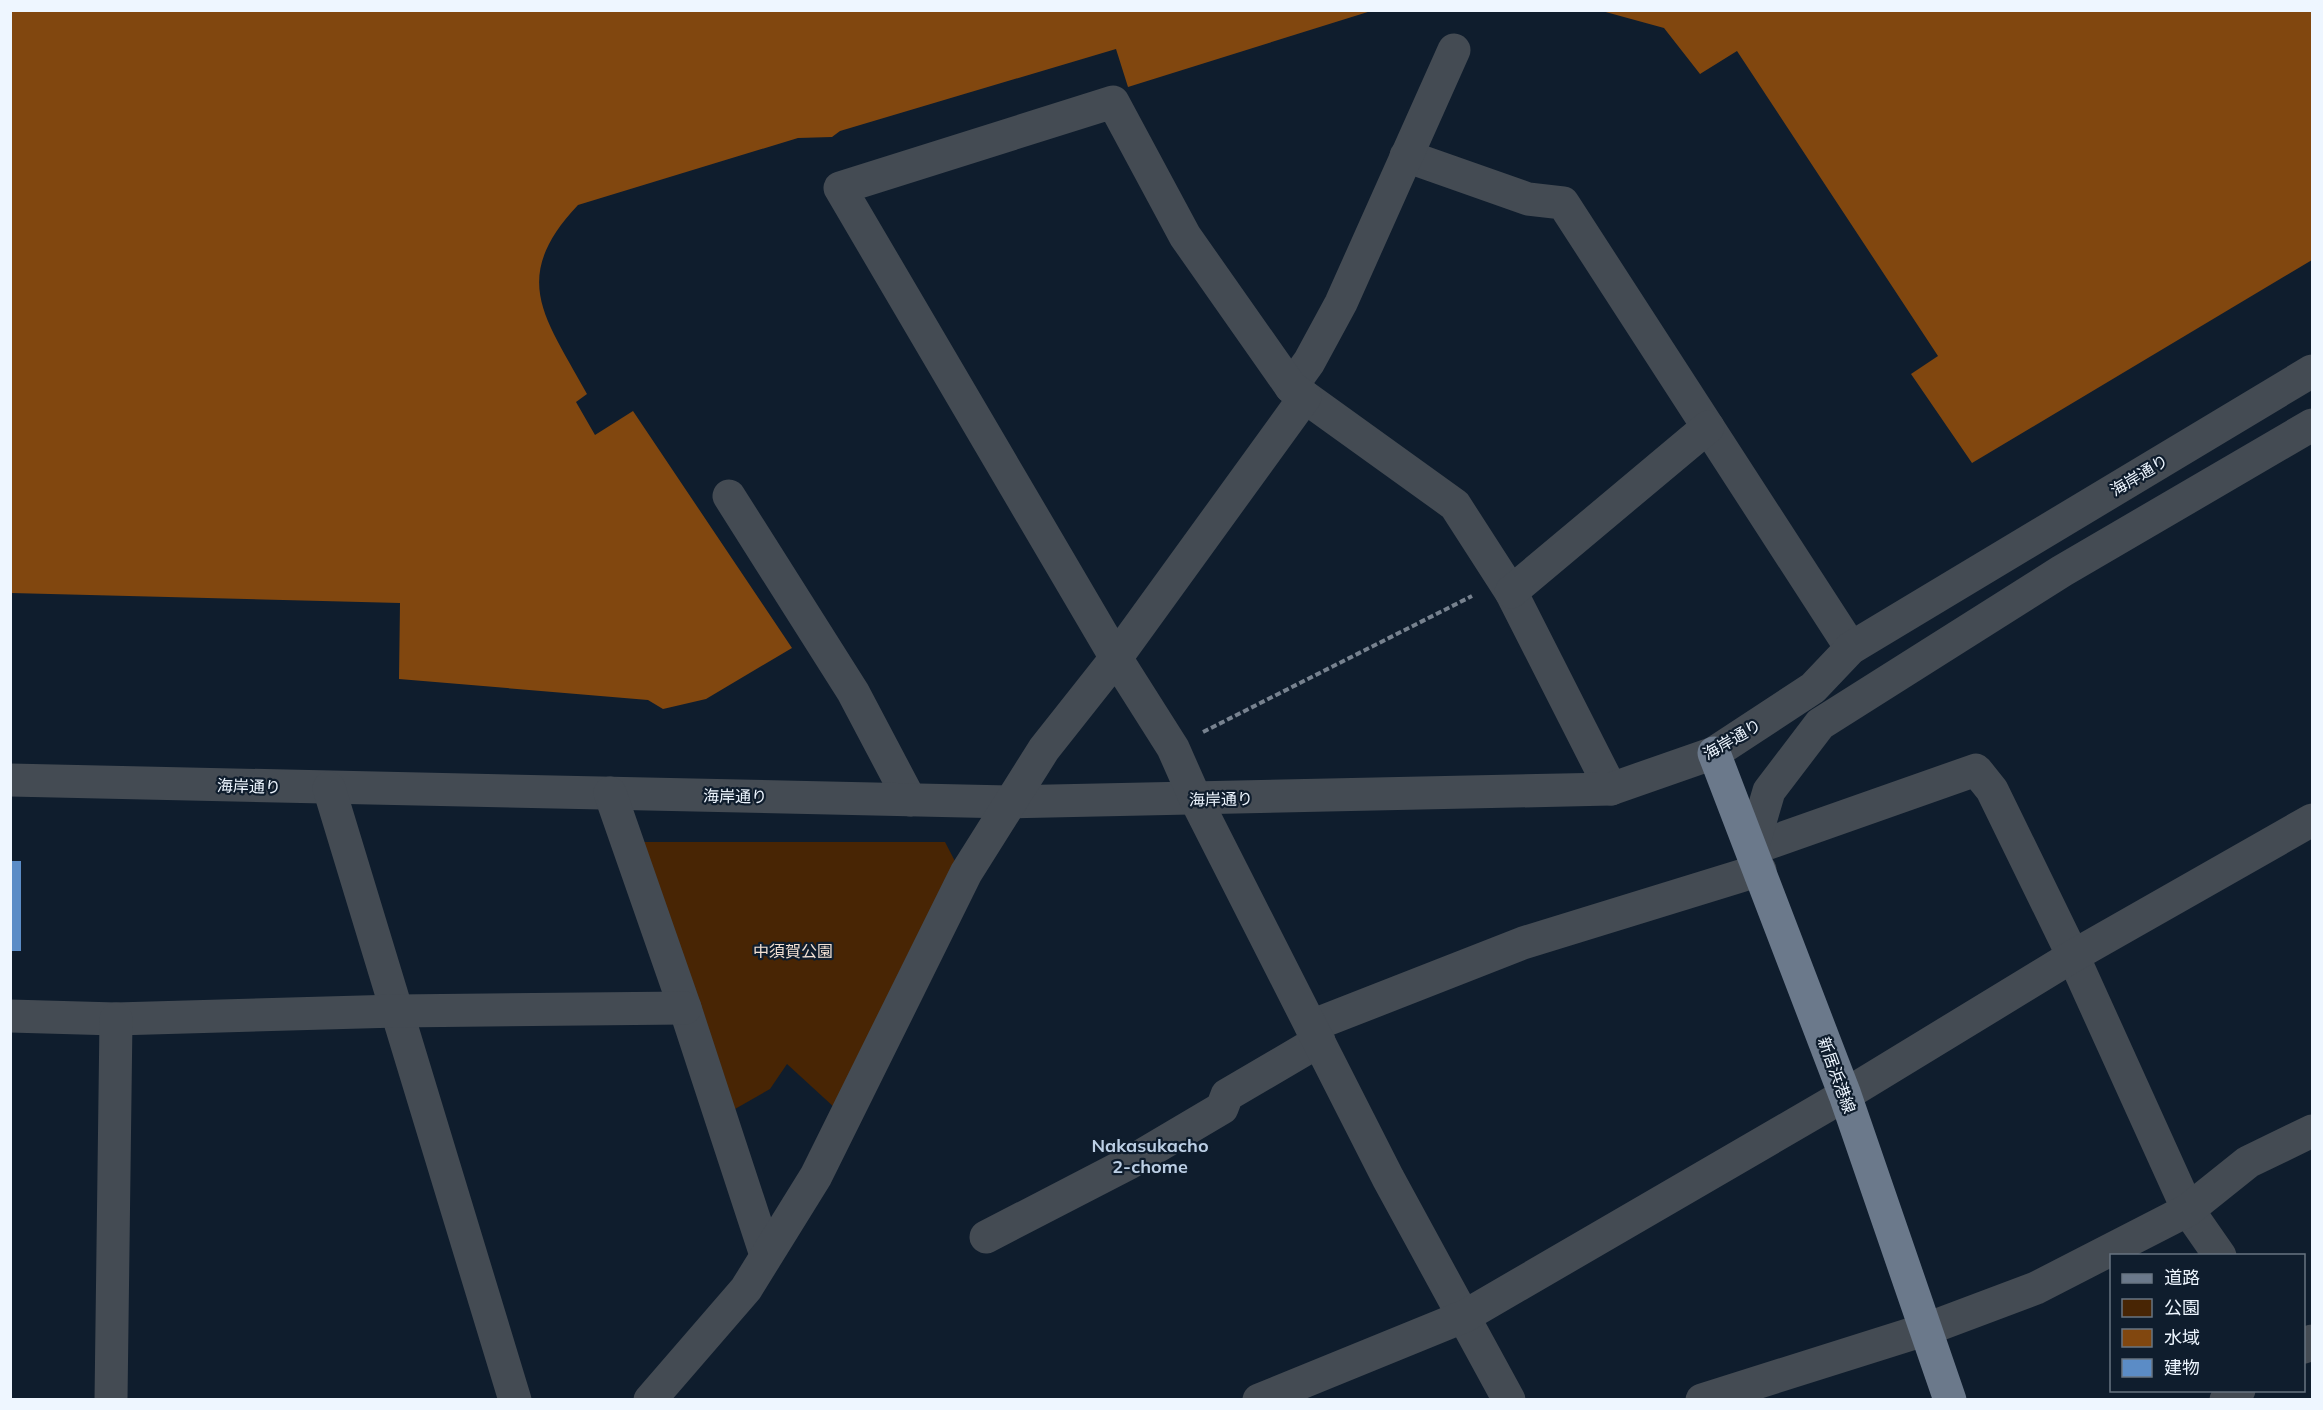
<svg xmlns="http://www.w3.org/2000/svg" width="2323" height="1410" font-family="Mulish,'Noto Sans JP',sans-serif">
  <style>
    .green { fill: #482504 }
    .water { fill: #81470f }
    .building { fill: #5b8cc6 }
    .lines { fill: none; stroke-linecap: round; stroke-linejoin: round }
    .path { stroke: #77828f; stroke-width: 4; stroke-dasharray: 6 3; stroke-linecap: butt }
    .minor { stroke: #444b53; stroke-width: 33 }
    .major { stroke: #6b798b; stroke-width: 33 }
    .labels { text-anchor: middle; stroke-width: 4.5; stroke-linejoin: round; paint-order: stroke }
    .street-label { font-size: 16px; fill: #eef6ff; stroke: #0f1d2d }
    .park-label { font-size: 16px; fill: #f2e0d3; stroke: #0f1d2d }
    .neighbourhood-label { font-size: 18px; font-weight: bold; fill: #bccfe5; stroke: #0f1d2d }
  </style>
  <rect width="100%" height="100%" fill="#0f1d2d"/>
  <polygon class="green" points="643,842 945,842 958,867 835,1108 787,1064 770,1089 728,1113"/>
  <g class="water">
    <path d="M11 10H1371V11L1128 87 1116 49 840 131 832 137 798 138 578 205C508 279 546 318 587 394L576 402 595 435 633 411 792 648 706 699 663 709 648 700 399 679 400 603 11 593Z"/>
    <polygon points="1602,11 2312,11 2312,260 1972,463 1911,374 1938,356 1737,51 1700,74 1664,28"/>
  </g>
  <rect class="building" x="10" y="861" width="11" height="90"/>
  <g class="lines">
    <polyline class="path" points="1203,732 1472,596"/>
    <g class="minor">
      <polyline points="1406,156 1528,199 1563,203 1851,648"/>
      <polyline points="1291,387 1309,362 1341,303 1454,50"/>
      <polyline points="1305,397 1455,505 1511,592 1611,789"/>
      <polyline points="729,496 853,692 910,800"/>
      <polyline points="1511,592 1708,427"/>
      <polyline points="10,780 1009,802 1611,789 1714,753 1813,688 1851,648 2312,371"/>
      <polyline points="329,788 515,1400"/>
      <polyline points="610,793 685,1008 766,1255"/>
      <polyline points="1752,849 1976,770 1992,790 2073,956 2188,1210 2220,1256"/>
      <polyline points="1752,849 1769,791 1820,724 2062,571 2312,425"/>
      <polyline points="10,1016 116,1019 397,1011 685,1008"/>
      <polyline points="1311,1026 1523,943 1760,870"/>
      <polyline points="986,1237 1129,1163 1222,1108 1227,1095 1319,1041"/>
      <polyline points="2304,1347 2312,1341"/>
      <polyline points="111,1400 116,1019"/>
      <polyline points="650,1400 746,1289 816,1176 966,873 1044,749 1116,658 1305,397 1291,387 1185,236 1113,102 840,188 1116,658 1173,748 1196,800 1388,1178 1509,1400"/>
      <polyline points="1259,1400 1465,1316 1845,1095 2073,956 2312,820"/>
      <polyline points="1702,1400 1927,1329 2036,1288 2188,1210 2248,1162 2312,1131"/>
      <polyline points="2226,1400 2239,1390"/>
    </g>
    <polyline class="major" points="1714,753 1845,1095 1950,1400"/>
  </g>
  <g class="labels">
    <g class="street-label">
      <text transform="translate(2139 475) rotate(-31)" y="6">海岸通り</text>
      <text transform="translate(1732 739) rotate(-30)" y="6">海岸通り</text>
      <text transform="translate(249 786) rotate(2)" y="6">海岸通り</text>
      <text transform="translate(735 796) rotate(1)" y="6">海岸通り</text>
      <text transform="translate(1221 799) rotate(-1)" y="6">海岸通り</text>
      <text transform="translate(1837 1075) rotate(70)" y="6">新居浜港線</text>
    </g>
    <g class="park-label">
      <text x="793" y="957">中須賀公園</text>
    </g>
    <g class="neighbourhood-label">
      <text x="1150" y="1152">Nakasukacho<tspan x="1150" dy="21">2-chome</tspan></text>
    </g>
  </g>
  <rect width="2323" height="1410" fill="none" stroke="#eef6ff" stroke-width="24"/>
  <rect x="2110" y="1254" width="195" height="138" fill="#0f1d2d" stroke="#687481" stroke-width="1.5"/>
  <rect x="2122" y="1274" width="30" height="9" fill="#6b798b" stroke="#687481" stroke-width="1.5"/>
  <text x="2164" y="1284" font-size="18" fill="#eef6ff">道路</text>
  <rect x="2122" y="1299" width="30" height="18" fill="#482504" stroke="#687481" stroke-width="1.5"/>
  <text x="2164" y="1314" font-size="18" fill="#eef6ff">公園</text>
  <rect x="2122" y="1329" width="30" height="18" fill="#81470f" stroke="#687481" stroke-width="1.5"/>
  <text x="2164" y="1344" font-size="18" fill="#eef6ff">水域</text>
  <rect x="2122" y="1359" width="30" height="18" fill="#5b8cc6" stroke="#687481" stroke-width="1.5"/>
  <text x="2164" y="1374" font-size="18" fill="#eef6ff">建物</text>
</svg>
